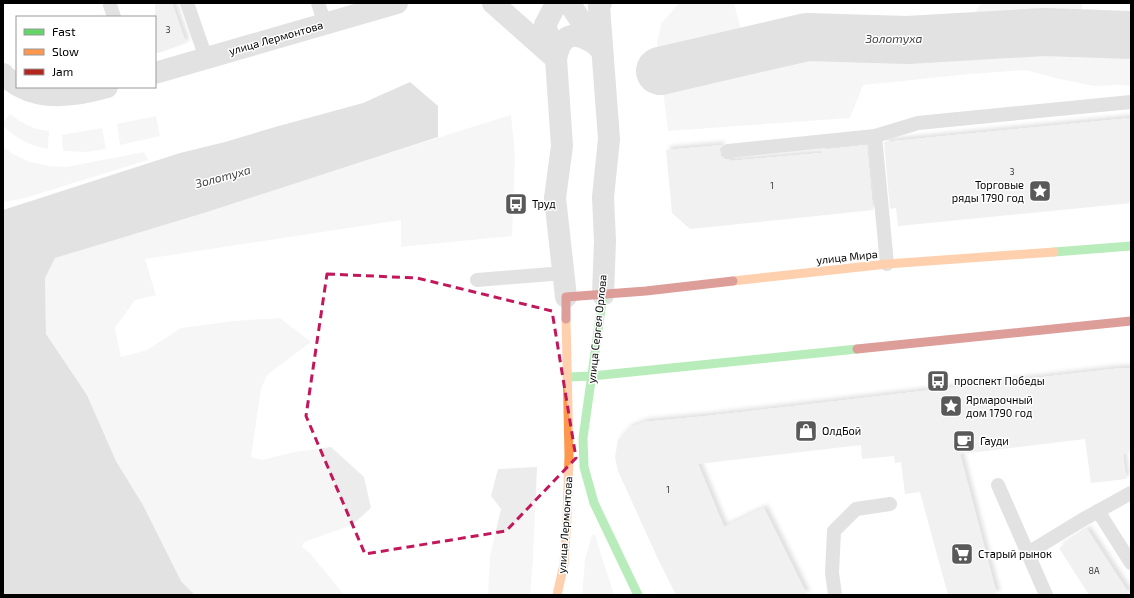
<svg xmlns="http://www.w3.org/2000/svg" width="1134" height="598" font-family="'Exo 2',sans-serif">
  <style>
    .green { fill: #ececec }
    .water { fill: #bfbfbf }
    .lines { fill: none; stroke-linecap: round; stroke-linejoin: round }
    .river { stroke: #bfbfbf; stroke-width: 48 }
    .building { fill: #dfdfdf; filter: url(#shadow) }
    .lane { stroke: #bebebe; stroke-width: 14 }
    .street { stroke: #bebebe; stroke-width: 22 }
    .fast { stroke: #63d668; stroke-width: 9 }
    .slow { stroke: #ff974d; stroke-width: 9 }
    .jam { stroke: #b3261e; stroke-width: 9 }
    .marked { fill: none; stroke: #c2185b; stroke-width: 3; stroke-dasharray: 8 5; stroke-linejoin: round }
    .labels { text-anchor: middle; stroke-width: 3; stroke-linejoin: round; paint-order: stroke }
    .number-label { font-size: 9px; fill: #383838 }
    .street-label { font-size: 11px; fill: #000; stroke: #fff }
    .poi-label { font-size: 11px; fill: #000; stroke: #fff; text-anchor: start }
    .water-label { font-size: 12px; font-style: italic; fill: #444; stroke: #fff }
  </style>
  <defs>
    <filter id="shadow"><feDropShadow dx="3.5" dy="-3.5" stdDeviation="2" flood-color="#0004"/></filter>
  </defs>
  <rect width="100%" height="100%" fill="#fff"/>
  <g class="green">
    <polygon points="679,3 734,3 741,29 783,31 839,25 971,17 982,3 1082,3 1082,25 1131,37 1131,86 1121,85 1094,86 1055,78 1026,70 971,74 863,85 850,118 668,131 657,43 661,24"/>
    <path d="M10 114C23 124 32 129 49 131L48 149C31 146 16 139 3 126V123Z"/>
    <polygon points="511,115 515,153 512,236 401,247 401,220 145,259 156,295 135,300 115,328 121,357 147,350 181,328 233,321 280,318 311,342 267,375 261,389 251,457 262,460 294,452 331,447 364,477 371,508 352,525 304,542 302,547 309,552 344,595 195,595 181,581 143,505 116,461 87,395 46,334 45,278 55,258"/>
    <polygon points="156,116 160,136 120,145 117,124"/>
    <polygon points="102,128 106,149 87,152 63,151 62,135"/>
    <polygon points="3,147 13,154 30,162 49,166 66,167 144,152 148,160 22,199 3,202"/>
    <polygon points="537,467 533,560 530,595 488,595 490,556 501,509 491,496 498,469"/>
    <polygon points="592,535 595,535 614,595 582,595 585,559"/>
  </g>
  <polygon class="water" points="410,82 438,106 438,137 207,212 55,258 45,278 46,334 87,395 116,461 143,505 181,581 195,595 3,595 3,210 180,153 225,142 275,127 363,103"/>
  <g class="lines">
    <polyline class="river" points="660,71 807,37 907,40 1044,32 1131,35"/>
  </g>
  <g class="building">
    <polygon points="155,3 172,3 186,43 155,54"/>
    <polygon points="1131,118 1131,203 898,226 896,208 890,209 884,142"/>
    <polygon points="723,145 720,148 720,151 721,156 725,159 730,159 730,161 822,153 821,150 867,145 873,210 690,229 672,213 666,150"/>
    <polygon points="1131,368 1131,452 1123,454 1126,479 1091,483 1085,439 960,454 997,595 948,595 920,492 905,494 901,462 895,463 894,456 862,459 861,445 698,464 724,527 764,508 807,595 676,595 658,559 618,471 615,457 618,440 629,428 644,422 707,416 1113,369"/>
    <polygon points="1087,529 1130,595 1089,595 1059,548"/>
  </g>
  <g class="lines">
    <g class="lane">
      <polyline points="187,3 206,58"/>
      <polyline points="318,3 325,24"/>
      <polyline points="110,5 114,17"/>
      <polyline points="875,136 887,264"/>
      <polyline points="728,151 875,136 918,123 1131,102"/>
      <polyline points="477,280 564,273"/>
      <polyline points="998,485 1046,595"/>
      <polyline points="1098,511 1131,563"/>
      <polyline points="1028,553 1082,520 1131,493"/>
      <polyline points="835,595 832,573 834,531 856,509 890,504"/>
    </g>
    <g class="street">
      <polyline points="493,3 555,58"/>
      <polyline points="558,3 554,8 545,25 556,59 562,146 555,198 566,297"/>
      <polyline points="569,3 598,46"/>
      <polyline points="601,3 599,6 609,139 603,197 605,241 603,295"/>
      <path d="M556 59C560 39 569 29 590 41 595 43 599 48 602 51"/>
      <polyline points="155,73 397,3"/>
      <polyline points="3,74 7,78 17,85"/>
      <path d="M21 87C47 101 80 95 107 87"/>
    </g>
    <g class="fast">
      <polyline points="1054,252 1131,246"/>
      <polyline points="603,295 583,438 584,467 594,503 638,595"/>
      <polyline points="568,377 592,376 857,349"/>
    </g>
    <g class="slow">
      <polyline points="733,281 887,264 1054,252"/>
      <polyline points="557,595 564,564 567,519 569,455 566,319"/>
    </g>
    <g class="jam">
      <polyline points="566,319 566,297 646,291 733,281"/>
      <polyline points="857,349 1131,321"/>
    </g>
  </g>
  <path d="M0 0H1134V598H0ZM327 274 417 278 552 311 576 458 506 531 365 554 306 416Z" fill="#fff" fill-opacity=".55" fill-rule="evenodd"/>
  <path class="marked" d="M327 274 417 278 552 311 576 458 506 531 365 554 306 416Z"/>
  <defs>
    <g id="sight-square" transform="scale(1.15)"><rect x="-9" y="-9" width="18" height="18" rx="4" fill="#595959" stroke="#fff"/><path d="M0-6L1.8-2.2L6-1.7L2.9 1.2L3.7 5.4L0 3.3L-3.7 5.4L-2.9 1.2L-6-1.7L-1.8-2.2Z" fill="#fff"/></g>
    <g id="bus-square" transform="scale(1.15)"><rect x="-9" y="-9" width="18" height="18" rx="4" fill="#595959" stroke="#fff"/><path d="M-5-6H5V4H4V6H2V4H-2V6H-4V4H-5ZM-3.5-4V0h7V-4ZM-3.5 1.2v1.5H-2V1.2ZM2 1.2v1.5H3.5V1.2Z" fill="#fff"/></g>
    <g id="shop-square" transform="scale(1.15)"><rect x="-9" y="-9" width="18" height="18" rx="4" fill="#595959" stroke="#fff"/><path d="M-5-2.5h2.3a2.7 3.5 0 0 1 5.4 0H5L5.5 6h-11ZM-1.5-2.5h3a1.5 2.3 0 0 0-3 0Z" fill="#fff"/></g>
    <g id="cafe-square" transform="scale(1.15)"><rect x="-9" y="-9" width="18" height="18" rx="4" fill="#595959" stroke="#fff"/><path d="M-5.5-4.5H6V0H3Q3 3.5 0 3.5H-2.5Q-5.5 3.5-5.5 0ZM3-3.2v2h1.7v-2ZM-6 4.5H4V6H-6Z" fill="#fff"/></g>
    <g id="supermarket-square" transform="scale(1.15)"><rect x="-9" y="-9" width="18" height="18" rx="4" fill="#595959" stroke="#fff"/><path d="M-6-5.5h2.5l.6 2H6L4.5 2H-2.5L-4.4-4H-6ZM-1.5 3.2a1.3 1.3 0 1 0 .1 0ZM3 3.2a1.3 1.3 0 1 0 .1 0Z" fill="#fff"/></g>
  </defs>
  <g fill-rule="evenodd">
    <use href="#sight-square" x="1040" y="191"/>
    <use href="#bus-square" x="516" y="204"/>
    <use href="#bus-square" x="938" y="381"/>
    <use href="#sight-square" x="951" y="406"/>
    <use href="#shop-square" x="806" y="431"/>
    <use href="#cafe-square" x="964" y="441"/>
    <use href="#supermarket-square" x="962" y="554"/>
  </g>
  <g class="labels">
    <g class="number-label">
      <text x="168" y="33">3</text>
      <text x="1012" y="175">3</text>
      <text x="772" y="189">1</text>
      <text x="668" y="493">1</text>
      <text x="1094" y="574">8А</text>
    </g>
    <g class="street-label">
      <text transform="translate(276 38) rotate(-16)" y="4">улица Лермонтова</text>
      <text transform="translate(847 257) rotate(-6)" y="4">улица Мира</text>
      <text transform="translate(597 329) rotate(-84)" y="4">улица Сергея Орлова</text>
      <text transform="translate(565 525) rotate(-86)" y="4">улица Лермонтова</text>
    </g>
    <g class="poi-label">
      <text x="1024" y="189" text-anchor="end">Торговые<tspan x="1024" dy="13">ряды 1790 год</tspan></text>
      <text x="532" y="208">Труд</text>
      <text x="954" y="385">проспект Победы</text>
      <text x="966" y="404">Ярмарочный<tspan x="966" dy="13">дом 1790 год</tspan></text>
      <text x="822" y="435">ОлдБой</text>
      <text x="980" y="445">Гауди</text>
      <text x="978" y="558">Старый рынок</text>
    </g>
    <g class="water-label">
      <text x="894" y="43">Золотуха</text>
      <text transform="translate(223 177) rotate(-15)" y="4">Золотуха</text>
    </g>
  </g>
  <rect width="1134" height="598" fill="none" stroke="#000000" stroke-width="8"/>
  <rect x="16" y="16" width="140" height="72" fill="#ffffff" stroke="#999999"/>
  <rect x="24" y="29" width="20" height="6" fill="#63d668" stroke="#999999"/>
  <text x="52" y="36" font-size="12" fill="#000000">Fast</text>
  <rect x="24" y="49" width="20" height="6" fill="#ff974d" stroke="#999999"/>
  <text x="52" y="56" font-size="12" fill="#000000">Slow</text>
  <rect x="24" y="69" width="20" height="6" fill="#b3261e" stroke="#999999"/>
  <text x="52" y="76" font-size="12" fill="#000000">Jam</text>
</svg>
